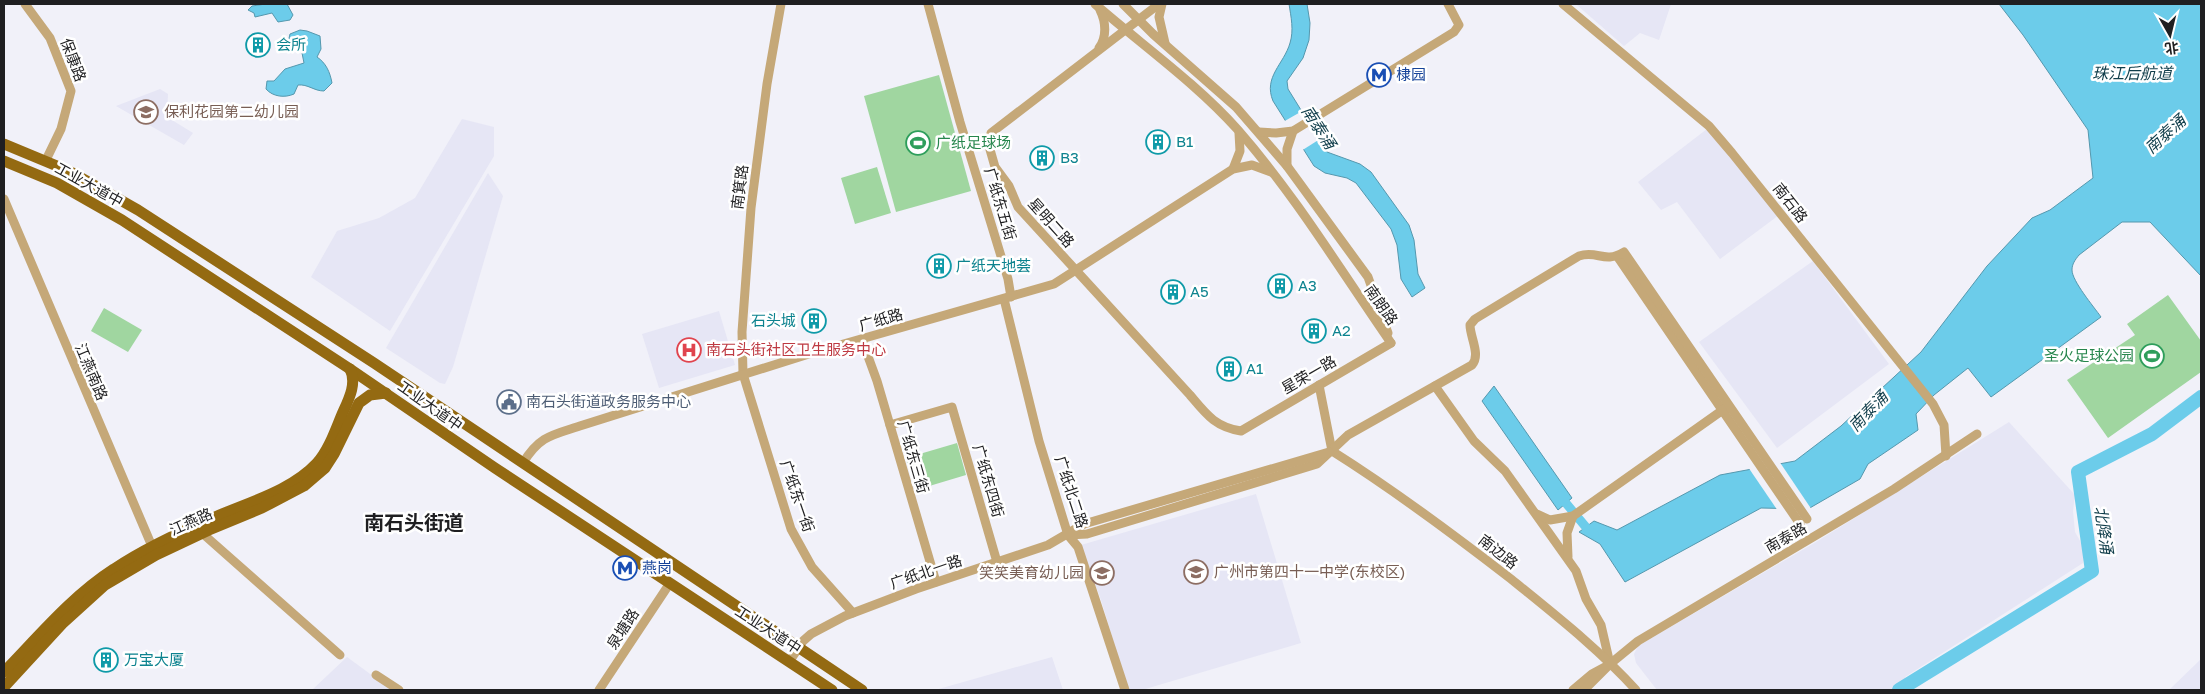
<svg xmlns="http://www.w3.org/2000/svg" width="2205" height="694" font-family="'Golos Text','Noto Sans SC',sans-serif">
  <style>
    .built { fill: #e6e6f5 }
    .green { fill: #a0d6a0 }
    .water { fill: #6cccea; stroke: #5598ae }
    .pier { fill: #f1f1f9 }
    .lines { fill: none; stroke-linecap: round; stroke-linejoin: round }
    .canal { stroke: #6cccea; stroke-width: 9 }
    .river { stroke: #6cccea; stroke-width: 14 }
    .minor { stroke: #c5a878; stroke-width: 9 }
    .major { stroke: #946a12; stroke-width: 11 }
    .labels { text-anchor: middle; stroke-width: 5; stroke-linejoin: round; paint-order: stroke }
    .culture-label { font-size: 15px; fill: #0d838f; stroke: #fff; text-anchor: start }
    .street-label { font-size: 15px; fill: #1f1f21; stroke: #fff }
    .transit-label { font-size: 15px; fill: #164399; stroke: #fff; text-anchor: start }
    .education-label { font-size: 15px; fill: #785e54; stroke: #fff; text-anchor: start }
    .leisure-label { font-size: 15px; fill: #27864d; stroke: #fff; text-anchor: start }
    .health-label { font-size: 15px; fill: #be3a42; stroke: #fff; text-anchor: start }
    .service-label { font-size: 15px; fill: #4e5e75; stroke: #fff; text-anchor: start }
    .water-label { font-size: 16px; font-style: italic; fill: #103d4a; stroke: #fff }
    .district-label { font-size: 20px; font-weight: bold; fill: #1f1f21; stroke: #fff }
  </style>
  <rect width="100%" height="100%" fill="#f1f1f9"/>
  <g class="built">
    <polygon points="1579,4 1671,4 1659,40 1640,33 1624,46 1577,5"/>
    <polygon points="160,89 168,94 167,117 193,133 184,145 116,106"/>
    <polygon points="462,119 494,127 494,156 390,331 311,277 337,231 379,218 415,198"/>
    <polygon points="1707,129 1779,215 1720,259 1677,202 1661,210 1638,182"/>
    <polygon points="488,173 503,196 453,367 445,384 440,383 386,348"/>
    <polygon points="1813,261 1889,364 1777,448 1699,342"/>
    <polygon points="719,311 735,365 659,388 642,334"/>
    <polygon points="2009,422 2075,495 2073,511 2075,532 2084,548 2083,563 1905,677 1913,690 1657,690 1636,663 1634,654 1638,646 1816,542"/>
    <polygon points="1256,494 1301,643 1142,690 1128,690 1101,600 1081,545"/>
    <polygon points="347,657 392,690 312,690"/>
    <polygon points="1052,657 1063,690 935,690"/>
    <polygon points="2201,659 2201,690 2169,690"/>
  </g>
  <g class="green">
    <polygon points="939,75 971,191 896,212 864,96"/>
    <polygon points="877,167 891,213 855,224 841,178"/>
    <polygon points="2168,295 2201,341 2201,372 2108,438 2067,380 2135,335 2127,324"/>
    <polygon points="104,308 142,330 128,352 91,331"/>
    <polygon points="957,443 966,475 916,490 906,458"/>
  </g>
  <g class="water">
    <polygon points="266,4 287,4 293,15 290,20 278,22 272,13 255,17 254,13 248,10 252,6"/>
    <path d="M1289 4H1307L1310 23 1309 40 1303 58 1287 81 1288 89 1327 152 1360 164 1371 172 1409 225 1414 240 1418 274 1425 288 1412 297 1401 279 1397 245 1391 229 1356 183 1347 178 1325 173 1314 166 1273 101C1263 77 1284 64 1290 43 1294 30 1291 17 1289 4Z"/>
    <path d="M1999 4H2201V276L2150 222H2122L2079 255C2075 260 2072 264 2072 270 2072 281 2094 307 2101 317L1991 397 1968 368 1934 395 1916 414 1918 430 1868 464 1860 479 1808 509 1761 508 1625 582 1600 544 1579 532 1594 521 1617 530 1720 475 1795 461 1841 426 1921 352 1987 266 2032 218 2050 210 2093 178 2088 130 2023 35Z"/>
    <path d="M300 30 307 31 320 36 321 49 317 57C326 63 330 72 332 83L324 91C314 91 308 84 298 85L294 94C285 98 273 97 266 89L267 81H274L285 69 304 63 301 48 289 49 287 47 290 34Z"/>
    <polygon points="1494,386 1572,498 1558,510 1482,401"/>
  </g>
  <g class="pier">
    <polygon points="1304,110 1320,139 1301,151 1283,122"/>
    <polygon points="1779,461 1812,510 1808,512 1778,511 1748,467"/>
  </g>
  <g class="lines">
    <polyline class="canal" points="1560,496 1590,532 1594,534"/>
    <polyline class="river" points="1899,690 2092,571 2078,472 2152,434 2201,397"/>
    <g class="minor">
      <polyline points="25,4 50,38 71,91 61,129 46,160"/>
      <polyline points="781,4 767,84 751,208 742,332 743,374 791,529 812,567 853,613"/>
      <polyline points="928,4 960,122 1008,279 1011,297"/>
      <path d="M1095 4C1142 45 1196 83 1238 130 1295 195 1341 271 1391 343"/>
      <polyline points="1123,4 1153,34 1236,107 1287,166 1368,277 1388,333"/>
      <path d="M1159 4 991 133 989 146 995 167 1009 186 1018 207 1190 395C1206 414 1215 427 1241 431L1391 343"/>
      <polyline points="1162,4 1159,17 1165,43"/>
      <polyline points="1563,4 1709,126 1732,153 1933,404 1944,425 1946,456"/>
      <path d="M1099 48C1107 37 1106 22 1100 10"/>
      <polyline points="1259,132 1276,133 1293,131 1454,32 1459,25 1448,4"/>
      <polyline points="1287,166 1287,149 1293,131"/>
      <polyline points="1233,169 1240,151 1239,133"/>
      <polyline points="4,199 154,551"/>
      <polyline points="1617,256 1800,524"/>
      <polyline points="1004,299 1039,441 1068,535 1078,547 1125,690"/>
      <polyline points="862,340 877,381 936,582"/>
      <polyline points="1319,385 1332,451"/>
      <polyline points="1435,386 1474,441 1505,471 1576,571 1586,599 1601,625 1610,664"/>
      <polyline points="890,425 952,407 997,562"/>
      <path d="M1332 451C1394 490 1453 534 1511 579 1554 614 1599 649 1636 690"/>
      <path d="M523 463C540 435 553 435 583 425L812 353 1054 284 1233 169 1252 165 1271 172"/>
      <polyline points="1537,514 1550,520 1573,516 1727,407"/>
      <polyline points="202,533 340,655"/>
      <path d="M1068 535 1087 534 1317 464 1348 435 1472 365C1481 355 1470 337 1470 325L1475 319 1579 256C1598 250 1604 264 1624 252L1807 519"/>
      <polyline points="1568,557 1567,533 1573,516"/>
      <polyline points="789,662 803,641 811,634 845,616 916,589 1048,545 1084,524 1329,452"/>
      <polyline points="376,675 399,690"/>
      <polyline points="599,690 670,583"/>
      <polyline points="1573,690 1592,674 1605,667"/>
      <polyline points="1584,690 1610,664 1638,641 1894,489 1977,434"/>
    </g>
    <g class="major">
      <polyline points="4,144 69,171 138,210 374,363 862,690"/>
      <polyline points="4,161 57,183 122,220 350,369 495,468 832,690"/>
      <path d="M4 672C39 636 72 596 114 569 145 548 180 532 215 517 249 502 291 491 317 463 329 450 336 428 343 412 349 399 357 383 350 369"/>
      <polyline points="4,687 62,624 105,585 156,555 209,530 262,508 304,486 325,468 334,454 359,403 370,395 386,393"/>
    </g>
  </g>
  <defs>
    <g id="building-ring" transform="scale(1.25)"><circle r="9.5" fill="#fff" stroke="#0f9aa8" stroke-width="1.5"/><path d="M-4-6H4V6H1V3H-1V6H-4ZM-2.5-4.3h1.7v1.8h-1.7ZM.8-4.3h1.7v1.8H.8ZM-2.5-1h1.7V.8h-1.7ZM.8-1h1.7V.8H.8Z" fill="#0f9aa8"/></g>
    <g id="metro-ring" transform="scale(1.25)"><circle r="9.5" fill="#fff" stroke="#1a4fb4" stroke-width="1.5"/><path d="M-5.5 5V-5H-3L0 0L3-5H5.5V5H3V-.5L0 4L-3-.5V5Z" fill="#1a4fb4"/></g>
    <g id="school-ring" transform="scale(1.25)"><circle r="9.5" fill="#fff" stroke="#8d6e63" stroke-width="1.5"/><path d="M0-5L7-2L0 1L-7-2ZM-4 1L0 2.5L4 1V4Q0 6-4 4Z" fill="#8d6e63"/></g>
    <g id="stadium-ring" transform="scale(1.25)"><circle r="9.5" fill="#fff" stroke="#2e9e5b" stroke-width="1.5"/><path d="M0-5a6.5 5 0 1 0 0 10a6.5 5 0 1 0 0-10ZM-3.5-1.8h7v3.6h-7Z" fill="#2e9e5b"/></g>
    <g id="hospital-ring" transform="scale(1.25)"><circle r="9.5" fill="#fff" stroke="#e0444e" stroke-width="1.5"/><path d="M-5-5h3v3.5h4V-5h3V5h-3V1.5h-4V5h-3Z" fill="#e0444e"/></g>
    <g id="civic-ring" transform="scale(1.25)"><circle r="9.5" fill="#fff" stroke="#5c6f8a" stroke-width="1.5"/><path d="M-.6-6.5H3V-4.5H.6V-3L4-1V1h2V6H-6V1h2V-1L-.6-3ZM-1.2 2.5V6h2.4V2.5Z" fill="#5c6f8a"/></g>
  </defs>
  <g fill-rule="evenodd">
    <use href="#building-ring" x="258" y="45"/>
    <use href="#metro-ring" x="1379" y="75"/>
    <use href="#school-ring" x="146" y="112"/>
    <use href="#building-ring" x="1158" y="142"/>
    <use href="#stadium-ring" x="918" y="143"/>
    <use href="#building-ring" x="1042" y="158"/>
    <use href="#building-ring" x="939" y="266"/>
    <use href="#building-ring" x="1280" y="286"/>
    <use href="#building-ring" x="1173" y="292"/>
    <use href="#building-ring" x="814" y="321"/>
    <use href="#building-ring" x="1314" y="331"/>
    <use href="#hospital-ring" x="689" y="350"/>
    <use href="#stadium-ring" x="2152" y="356"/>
    <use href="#building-ring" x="1229" y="369"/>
    <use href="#civic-ring" x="509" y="402"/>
    <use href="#metro-ring" x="625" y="568"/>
    <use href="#school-ring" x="1196" y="572"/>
    <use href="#school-ring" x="1102" y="573"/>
    <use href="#building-ring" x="106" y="660"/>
  </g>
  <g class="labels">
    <g class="culture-label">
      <text x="276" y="50">会所</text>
      <text x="1176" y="147">B1</text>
      <text x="1060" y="163">B3</text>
      <text x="956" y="271">广纸天地荟</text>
      <text x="1298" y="291">A3</text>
      <text x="1190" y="297">A5</text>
      <text x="796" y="326" text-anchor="end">石头城</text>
      <text x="1332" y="336">A2</text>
      <text x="1246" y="374">A1</text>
      <text x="124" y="665">万宝大厦</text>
    </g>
    <g class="street-label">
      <text transform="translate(73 60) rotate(69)" y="5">保康路</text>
      <text transform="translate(89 185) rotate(29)" y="5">工业大道中</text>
      <text transform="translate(740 187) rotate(-83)" y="5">南箕路</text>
      <text transform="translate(1790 203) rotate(52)" y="5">南石路</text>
      <text transform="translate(1000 204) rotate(73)" y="5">广纸东五街</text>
      <text transform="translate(1051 223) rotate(48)" y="5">星明二路</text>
      <text transform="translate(1381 305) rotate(55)" y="5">南朗路</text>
      <text transform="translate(881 320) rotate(-16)" y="5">广纸路</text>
      <text transform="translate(91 372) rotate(67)" y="5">江燕南路</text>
      <text transform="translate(1309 375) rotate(-30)" y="5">星荣一路</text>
      <text transform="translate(430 406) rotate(35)" y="5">工业大道中</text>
      <text transform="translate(913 457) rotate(74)" y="5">广纸东三街</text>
      <text transform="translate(988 481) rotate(74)" y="5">广纸东四街</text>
      <text transform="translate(1071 492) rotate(72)" y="5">广纸北二路</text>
      <text transform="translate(797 496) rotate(71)" y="5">广纸东一街</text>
      <text transform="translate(191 522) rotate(-24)" y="5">江燕路</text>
      <text transform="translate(1786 538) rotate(-30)" y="5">南泰路</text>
      <text transform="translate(1498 552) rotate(38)" y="5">南边路</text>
      <text transform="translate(926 572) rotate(-19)" y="5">广纸北一路</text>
      <text transform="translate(623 629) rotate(-57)" y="5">泉塘路</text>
      <text transform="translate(768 630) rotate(33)" y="5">工业大道中</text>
    </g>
    <g class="transit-label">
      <text x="1396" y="80">棣园</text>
      <text x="642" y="573">燕岗</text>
    </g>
    <g class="education-label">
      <text x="164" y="117">保利花园第二幼儿园</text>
      <text x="1214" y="577">广州市第四十一中学(东校区)</text>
      <text x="1084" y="578" text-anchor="end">笑笑美育幼儿园</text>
    </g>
    <g class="leisure-label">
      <text x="936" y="148">广纸足球场</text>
      <text x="2134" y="361" text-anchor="end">圣火足球公园</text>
    </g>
    <g class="health-label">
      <text x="706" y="355">南石头街社区卫生服务中心</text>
    </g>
    <g class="service-label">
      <text x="526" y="407">南石头街道政务服务中心</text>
    </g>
    <g class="water-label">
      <text x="2132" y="79">珠江后航道</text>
      <text transform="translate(1319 127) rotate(57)" y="6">南泰涌</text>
      <text transform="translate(2165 134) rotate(-42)" y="6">南泰涌</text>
      <text transform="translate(1868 411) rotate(-46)" y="6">南泰涌</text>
      <text transform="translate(2104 530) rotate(82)" y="6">北降涌</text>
    </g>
    <g class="district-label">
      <text x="414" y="530">南石头街道</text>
    </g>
  </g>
  <rect width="2205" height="694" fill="none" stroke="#1f1f21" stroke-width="10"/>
  <g transform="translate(2170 35) rotate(172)" stroke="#ffffff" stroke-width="4" paint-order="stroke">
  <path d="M0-4L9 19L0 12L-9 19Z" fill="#1f1f21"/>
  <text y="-8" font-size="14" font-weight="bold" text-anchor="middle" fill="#1f1f21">北</text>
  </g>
</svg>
